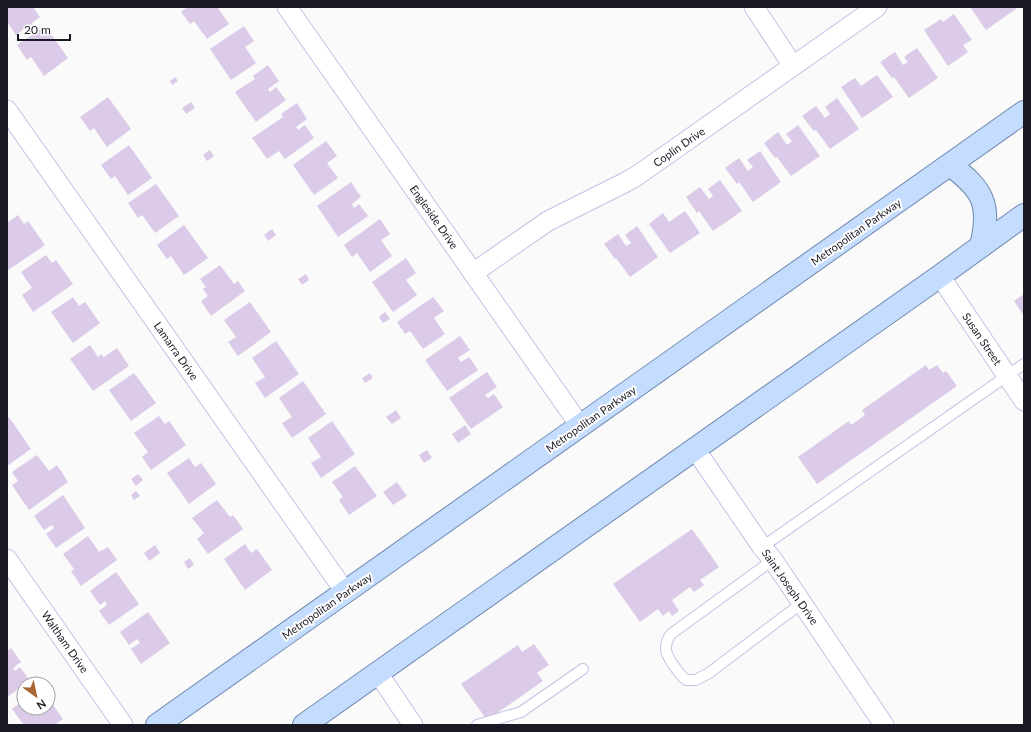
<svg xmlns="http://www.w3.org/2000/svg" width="1031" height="732" font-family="Lato,sans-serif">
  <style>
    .building { fill: #dbcae8 }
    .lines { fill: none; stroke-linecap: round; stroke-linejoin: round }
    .lane-casing { stroke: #c2c3e3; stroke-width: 12 }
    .street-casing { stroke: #c2c3e3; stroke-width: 21 }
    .primary-casing { stroke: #6f88b0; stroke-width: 24 }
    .lane { stroke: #fff; stroke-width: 10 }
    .street { stroke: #fff; stroke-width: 19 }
    .primary { stroke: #c4dcfd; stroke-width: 22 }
    .labels { text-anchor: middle; stroke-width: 4; stroke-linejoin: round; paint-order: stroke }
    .street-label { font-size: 11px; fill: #191924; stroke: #fff }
  </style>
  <rect width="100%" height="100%" fill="#fafafa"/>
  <g class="building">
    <polygon points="7,7 33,7 40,17 16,35 7,22"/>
    <polygon points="188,7 220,7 218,8 229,24 207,39 194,21 190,24 181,12"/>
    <polygon points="970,7 1015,7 1016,9 986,30"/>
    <polygon points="954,14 972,40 963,45 968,52 948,66 924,30 941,19 943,22"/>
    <polygon points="45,26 68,58 44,76 31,57 27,60 17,45"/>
    <polygon points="244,26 254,41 245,47 256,63 231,80 210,49"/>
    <polygon points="917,48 938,78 909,98 894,77 892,78 880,62 895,52 903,65 908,62 904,57"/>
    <polygon points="268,65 279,81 268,89 270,92 276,87 286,100 256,122 235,92 255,79 253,76"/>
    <polygon points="877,75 893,97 862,118 841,87 855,78 861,86"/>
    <polygon points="175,77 178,81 172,85 170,81"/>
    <polygon points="108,97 131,129 107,147 94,128 90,131 80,117"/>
    <polygon points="837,98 859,129 830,149 816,130 814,131 802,116 816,106 825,118 830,114 825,107"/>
    <polygon points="191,102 195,108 186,114 182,108"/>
    <polygon points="297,103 307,119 296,127 298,130 305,125 314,138 285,159 279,151 267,159 252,138 283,117 281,114"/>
    <polygon points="798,125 820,156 791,176 777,157 775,158 764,143 778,132 787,145 792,141 786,134"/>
    <polygon points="326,141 337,156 327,163 338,178 314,195 293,165"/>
    <polygon points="129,145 152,178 128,195 115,176 111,179 101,165"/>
    <polygon points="210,150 214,156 207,161 203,155"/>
    <polygon points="760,151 781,182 753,202 739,182 737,184 725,168 739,158 748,171 753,167 747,160"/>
    <polygon points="720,180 742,211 713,231 699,211 697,213 686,197 700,187 709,199 713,196 708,189"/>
    <polygon points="351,182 361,197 352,204 354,208 359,204 368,216 338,237 317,206"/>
    <polygon points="156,184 179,216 155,233 142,215 138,218 128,203"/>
    <polygon points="685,211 700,233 670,253 649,224 663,213 669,222"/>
    <polygon points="18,215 24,224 28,221 45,245 7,271 7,223"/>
    <polygon points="380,219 390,234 381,240 392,256 370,272 357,253 352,257 344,245"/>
    <polygon points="184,225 208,258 184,275 171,256 167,259 157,245"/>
    <polygon points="637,226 658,257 630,277 616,258 615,259 604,244 618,234 626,246 631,243 625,235"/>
    <polygon points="272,229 276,235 268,241 264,235"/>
    <polygon points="46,255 52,263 56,260 73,284 33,312 22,295 32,288 21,272"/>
    <polygon points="406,258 416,273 406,280 417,295 393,312 372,282"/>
    <polygon points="220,265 234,284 238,281 245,291 211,316 201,301 208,296 203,289 206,287 200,279"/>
    <polygon points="306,274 309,280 302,285 298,279"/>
    <polygon points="1024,294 1024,316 1014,301"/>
    <polygon points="73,297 79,306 85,302 100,323 73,343 51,312"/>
    <polygon points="433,297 444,311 434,318 445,334 423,349 410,331 405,334 397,322"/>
    <polygon points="250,302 271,332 238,356 228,342 236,337 224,320"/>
    <polygon points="385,312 390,319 383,323 379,317"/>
    <polygon points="460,336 470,350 458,358 461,362 469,357 478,370 447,391 425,360"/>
    <polygon points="276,341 299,374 265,398 255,383 265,377 252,358"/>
    <polygon points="90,345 98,357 101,354 104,357 117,348 129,366 93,391 70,359"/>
    <polygon points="926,365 929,370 937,365 943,373 946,371 957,386 817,484 798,457 849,421 851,425 865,415 862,410"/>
    <polygon points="487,372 497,387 485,395 488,398 494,394 503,407 471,429 449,398"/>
    <polygon points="134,373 156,403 131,421 109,390"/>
    <polygon points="370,373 373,378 365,383 362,378"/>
    <polygon points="303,381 326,414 292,438 282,423 292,417 279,398"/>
    <polygon points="396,410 401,418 392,424 386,417"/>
    <polygon points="159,416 165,424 169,421 186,445 151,470 142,457 148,452 134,433"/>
    <polygon points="9,417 31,449 7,466 7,418"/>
    <polygon points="332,421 355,454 321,478 311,463 321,457 308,438"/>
    <polygon points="465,425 471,434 458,443 452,434"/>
    <polygon points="427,450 432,458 424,463 419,455"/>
    <polygon points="37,455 49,471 57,465 68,482 29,510 12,485 18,481 12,472"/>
    <polygon points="189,458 195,467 201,463 216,484 189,504 167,473"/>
    <polygon points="355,466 377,496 349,515 339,500 343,497 332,482"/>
    <polygon points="138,474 143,480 136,486 131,479"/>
    <polygon points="397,482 407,496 393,505 383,492"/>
    <polygon points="136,491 140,496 134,500 131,495"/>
    <polygon points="63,495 85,528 56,548 46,534 54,528 52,525 44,530 34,516"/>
    <polygon points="217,500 230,517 233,515 243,529 208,554 197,539 204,533 192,518"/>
    <polygon points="692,529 719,567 700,580 704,585 694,592 690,587 672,600 679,611 672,616 669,611 663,616 658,609 640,622 613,584"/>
    <polygon points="88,536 99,552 108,547 117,560 81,586 71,571 74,569 63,554"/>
    <polygon points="245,544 251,553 257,549 272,570 245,590 224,559"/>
    <polygon points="155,545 160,553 149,561 144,553"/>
    <polygon points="190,558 194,565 188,569 184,562"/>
    <polygon points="116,572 139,604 109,625 99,611 107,605 105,601 100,605 90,591"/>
    <polygon points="148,612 170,643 141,664 131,649 140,643 137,639 129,645 120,632"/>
    <polygon points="534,644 549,665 537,673 543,681 487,720 461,684 518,645 522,652"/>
    <polygon points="11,648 21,662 13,668 15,671 20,667 30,681 7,697 7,651"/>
    <polygon points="24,700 24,708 41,708 43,711 53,705 63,719 54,725 24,725 12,709"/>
  </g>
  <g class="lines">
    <g class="lane-casing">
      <g id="lane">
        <polyline points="762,547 1024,364"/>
        <path d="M773 560 671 634C668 638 666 644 666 649 666 657 680 675 686 680H696L709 673 802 603"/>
        <polyline points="477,725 521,712 583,669"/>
      </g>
    </g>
    <g class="street-casing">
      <g id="street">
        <polyline points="287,7 581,427"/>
        <polyline points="754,7 793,66"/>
        <polyline points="7,110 346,593"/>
        <polyline points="473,273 548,221 626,182 638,175 877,7"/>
        <polyline points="940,276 1024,401"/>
        <polyline points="695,449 762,547 773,560 884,725"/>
        <polyline points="7,559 123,725"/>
        <polyline points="378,673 413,725"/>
      </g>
    </g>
    <g class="primary-casing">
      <g id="primary">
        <path d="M950 165C984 190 991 205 981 246"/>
        <polyline points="157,725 1024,112"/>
        <polyline points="304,725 940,276 1024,215"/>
      </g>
    </g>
    <use href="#lane" class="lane"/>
    <use href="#street" class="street"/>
    <use href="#primary" class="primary"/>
  </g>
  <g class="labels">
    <g class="street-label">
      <text transform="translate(679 147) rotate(-35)" y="4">Coplin Drive</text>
      <text transform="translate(434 217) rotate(55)" y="4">Engleside Drive</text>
      <text transform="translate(856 232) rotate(-35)" y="4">Metropolitan Parkway</text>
      <text transform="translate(982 339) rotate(56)" y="4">Susan Street</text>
      <text transform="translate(176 351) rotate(55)" y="4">Lamarra Drive</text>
      <text transform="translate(591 419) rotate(-35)" y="4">Metropolitan Parkway</text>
      <text transform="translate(790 587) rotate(55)" y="4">Saint Joseph Drive</text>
      <text transform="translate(327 606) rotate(-35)" y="4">Metropolitan Parkway</text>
      <text transform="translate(65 642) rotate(55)" y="4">Waltham Drive</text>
    </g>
  </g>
  <rect width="1031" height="732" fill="none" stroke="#191924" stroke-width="16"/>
  <g transform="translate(36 696) rotate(147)"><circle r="19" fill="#ffffff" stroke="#a3a3a7"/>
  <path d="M0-3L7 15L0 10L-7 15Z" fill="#a96833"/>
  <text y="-6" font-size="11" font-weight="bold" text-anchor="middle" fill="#191924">N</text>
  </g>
  <path d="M18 34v6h52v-6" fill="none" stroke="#191924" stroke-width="2"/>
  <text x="24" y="34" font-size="12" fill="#191924" stroke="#ffffff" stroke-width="3" paint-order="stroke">20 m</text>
</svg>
